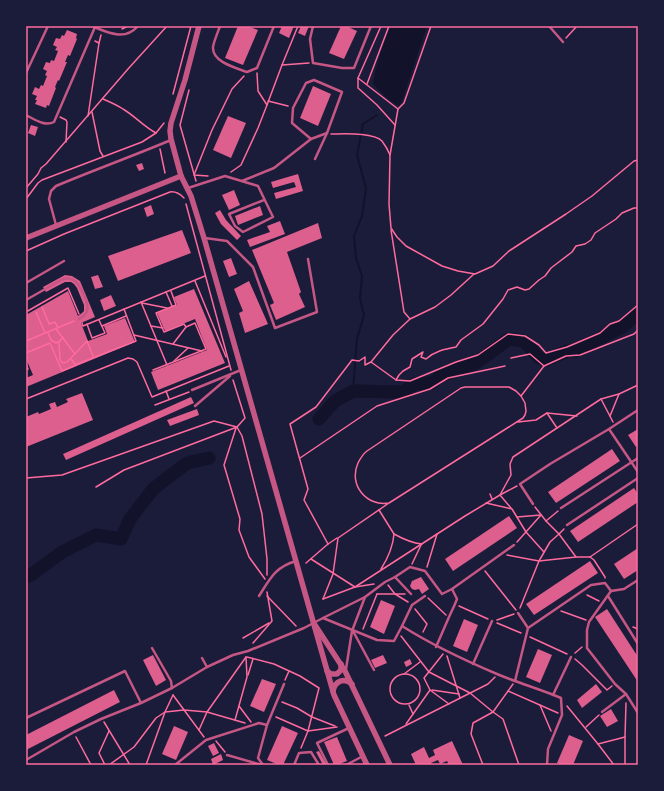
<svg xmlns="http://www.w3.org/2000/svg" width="664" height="791" font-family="'Exo 2',sans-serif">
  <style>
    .water { fill: #12122b }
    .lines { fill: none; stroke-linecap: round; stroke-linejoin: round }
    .stream { stroke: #12122b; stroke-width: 2 }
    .river { stroke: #12122b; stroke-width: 13 }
    .building { fill: #dd5f8e }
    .path { stroke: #ff6b9d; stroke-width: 1.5 }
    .service { stroke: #c65784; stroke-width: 2.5 }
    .tertiary { stroke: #c65784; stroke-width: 5.5 }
    .neatline { fill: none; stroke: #ff6b9d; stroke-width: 1.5 }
  </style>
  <rect width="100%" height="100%" fill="#1b1b3a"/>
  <path class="water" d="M391 26H427L402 101 399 106 388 99 373 84C376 64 383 45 391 26Z"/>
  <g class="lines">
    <polyline class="stream" points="353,391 357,339 364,315 360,299 362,276 356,258 354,236 362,216 366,188 357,155 363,124 377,115"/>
    <g class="river">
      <polyline points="319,419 335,401 353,391 403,392 414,384 432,383 442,375 476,363 509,339 524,341 539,358 546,360 567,351 575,351 622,327 638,313"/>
      <polyline points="26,577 31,575 62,552 96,535 121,539 130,519 153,489 187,463 209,458"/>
    </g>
  </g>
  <g class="building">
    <polygon points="238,26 247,26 258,30 243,65 225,58"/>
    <polygon points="282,26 294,26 289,38 279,33"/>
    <polygon points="301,26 309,26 305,36 298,33"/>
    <polygon points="341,26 346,26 357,31 344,59 329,53"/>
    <polygon points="67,30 77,34 76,38 77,39 70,56 68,55 65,62 67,62 59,81 58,80 55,87 56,88 49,106 47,105 46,108 35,104 37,100 35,100 37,96 32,94 35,87 39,89 41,85 43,86 47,76 45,75 47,71 43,69 46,62 50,63 51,60 54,61 58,51 55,50 57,47 53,45 56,38 60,39 62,35 64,36"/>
    <polygon points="313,86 331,94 318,126 300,118"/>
    <polygon points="228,116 246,123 231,158 213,150"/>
    <polygon points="31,125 38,127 35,136 28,133"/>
    <polygon points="142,163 144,169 139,171 136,165"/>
    <polygon points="298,174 303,191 276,199 274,193 296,187 294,182 273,188 271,182"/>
    <polygon points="234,190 240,205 229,210 222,195"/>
    <polygon points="151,205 154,214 147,217 144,208"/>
    <polygon points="260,206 263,215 238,225 235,216"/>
    <polygon points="220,210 226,220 241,236 237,240 221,224 215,213"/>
    <polygon points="280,221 285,234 250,247 247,240 270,232 267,226"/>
    <polygon points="318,223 322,238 287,252 301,292 299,294 305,307 276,320 270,305 274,303 252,250"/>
    <polygon points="182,230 191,253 118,281 108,256"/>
    <polygon points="231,258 237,274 229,277 223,261"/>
    <polygon points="65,275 72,276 80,281 95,317 81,323 88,341 107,334 104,326 125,318 135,342 26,387 26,378 33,375 27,361 26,361 26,315 68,291 78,316 82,313 84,311 84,305 77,288 74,284 71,282 65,282 46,292 43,287"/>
    <polygon points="98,275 103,287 95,289 91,277"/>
    <polygon points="249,281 268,324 245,333 239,313 243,311 234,289"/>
    <polygon points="194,289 225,363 158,390 151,372 207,350 195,319 165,331 157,313 177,305 174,297"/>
    <polygon points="111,295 116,306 104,311 100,300"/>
    <polygon points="82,393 93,420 26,447 26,417 38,412 39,414 51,409 49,404 55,402 57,407 68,402 66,399"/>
    <polygon points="191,397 194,403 66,460 63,454"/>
    <polygon points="197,409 199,415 170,426 167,420"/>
    <polygon points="638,429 638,445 636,447 628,435"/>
    <polygon points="612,449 620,461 556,503 548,492"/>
    <polygon points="634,488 638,494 638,502 578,542 570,531"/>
    <polygon points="509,516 517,528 453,571 445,559"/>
    <polygon points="638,548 638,570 624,579 614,564"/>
    <polygon points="590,561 598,573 534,615 526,604"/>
    <polygon points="421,577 429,589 422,594 419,589 415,590 412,589 410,586 412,581"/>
    <polygon points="381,600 395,606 384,634 370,627"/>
    <polygon points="607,609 638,657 638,682 595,617"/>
    <polygon points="464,619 478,625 467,652 453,646"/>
    <polygon points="538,649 552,655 540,683 526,677"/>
    <polygon points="153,655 166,680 156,686 143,660"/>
    <polygon points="383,655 387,663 375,668 371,660"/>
    <polygon points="410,659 412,664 406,667 404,662"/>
    <polygon points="262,679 276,684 264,712 250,706"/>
    <polygon points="596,684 602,692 582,708 577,700"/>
    <polygon points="114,690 120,702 26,750 26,735"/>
    <polygon points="611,709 618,721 607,727 600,716"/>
    <polygon points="174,726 188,732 176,760 162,754"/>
    <polygon points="282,726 298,733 283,765 279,765 267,760"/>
    <polygon points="569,735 583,741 573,765 562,765 557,763"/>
    <polygon points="337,737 347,761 337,765 334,765 324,742"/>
    <polygon points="452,741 463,765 449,765 447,761 440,764 438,760 431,763 432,765 416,765 411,754 424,747 429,758 435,755 433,750"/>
    <polygon points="214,743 219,753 213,756 208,746"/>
    <polygon points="319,751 327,765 323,765 316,752"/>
    <polygon points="221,754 223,760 213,765 211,759"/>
  </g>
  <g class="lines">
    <g class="path">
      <polyline points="431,26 404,103 398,109 390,155 389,204 391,228 397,237 406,246 442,266 458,271 475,274 493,266 509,251 566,214 592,196 634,161 638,160"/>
      <polyline points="122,29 126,27 127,26"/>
      <polyline points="566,38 577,26"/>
      <polyline points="99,43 101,35"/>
      <polyline points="282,65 298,26"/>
      <polyline points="358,78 381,26"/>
      <polyline points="367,84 389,26"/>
      <polyline points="189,90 180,125 196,181"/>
      <polyline points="173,94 191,26"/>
      <path d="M103 99C110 102 117 105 123 109 135 116 144 127 156 133"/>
      <polyline points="268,101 288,106"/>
      <polyline points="267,105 282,65 309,63"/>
      <polyline points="92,112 100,151 103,156"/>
      <polyline points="88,116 99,43 95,41"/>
      <polyline points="60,117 66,120 67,122 66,142"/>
      <polyline points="395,125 377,105 358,88 358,78 398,109"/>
      <path d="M331 134C343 134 373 132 382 141 385 145 388 150 390 155"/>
      <polyline points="160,149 165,173"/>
      <polyline points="231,172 241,165 258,128 267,105 258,91 257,73"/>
      <polyline points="208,176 194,175 212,130 232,89 244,76"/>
      <polyline points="26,188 38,174 41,168 46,164 128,69 167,26"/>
      <polyline points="26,199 38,183 42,180 142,142 156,133 164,123"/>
      <polyline points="186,204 231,370"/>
      <polyline points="391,230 404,312 410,319 435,307 451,295 474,274"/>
      <path d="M26 251 64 234 170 192C176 191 180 194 184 198"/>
      <polyline points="195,281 226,357"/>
      <polyline points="171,291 176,305 156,313 164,332 184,324 186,327"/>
      <polyline points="166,292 172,306"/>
      <polyline points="141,302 167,365"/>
      <polyline points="142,303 167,308"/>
      <polyline points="42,307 49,324 55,322 58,328"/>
      <polyline points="26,312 68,288 79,314"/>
      <polyline points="36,312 45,333"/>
      <polyline points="82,323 83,326 205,276"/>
      <polyline points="87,324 92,338 105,333 99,320"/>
      <polyline points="102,326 126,316"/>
      <polyline points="151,326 163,328"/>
      <polyline points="56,329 75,354"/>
      <polyline points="48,333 51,340 56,343 60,341 63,337"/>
      <polyline points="134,335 202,351"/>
      <polyline points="26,341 74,321"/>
      <polyline points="59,342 60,360 63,363 67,362 87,341 93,356"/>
      <polyline points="26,353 50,343 62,371 76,365 71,359"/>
      <polyline points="511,358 530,354 544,366 566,356 580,355 634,334 638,330"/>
      <polyline points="174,361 188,348"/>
      <polyline points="371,362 396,380 410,381 456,362 478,355 508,334 525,336 539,345 546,353 567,347 600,333 610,324 619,321 638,305"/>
      <polyline points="26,364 28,369 26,370"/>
      <polyline points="75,365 136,341 124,309"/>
      <polyline points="153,370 206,349 195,323 186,327 173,344"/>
      <polyline points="233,380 245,418 237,427 242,436 262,514 267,559 267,575"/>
      <path d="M396 380 399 375 403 371 410 367 412 359 423 352 421 357 426 359C435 351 445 349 456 347L461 340 483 324 503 299 508 290 517 287 525 290 529 289 539 280 545 276 551 268 572 252 576 246 585 244 591 240 595 233 616 219 622 213 634 208H638"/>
      <polyline points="166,391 169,399"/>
      <polyline points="521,396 544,366"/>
      <polyline points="26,399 128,358 133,359 137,362 152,397 229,366"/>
      <polyline points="601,399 613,422"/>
      <polyline points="155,405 189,392"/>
      <polyline points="547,413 577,416"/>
      <polyline points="610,416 619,394"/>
      <polyline points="518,422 536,420 547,413 557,428"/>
      <polyline points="236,428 224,465 240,519 239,530 249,557 265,579"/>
      <polyline points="300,458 377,406 430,389 448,378 505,366"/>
      <polyline points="26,478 62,475 214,421 237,427 124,470 96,487"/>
      <polyline points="490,494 492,499"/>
      <polyline points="486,503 512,509 526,532 544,552"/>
      <polyline points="535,507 546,521 559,534 576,557"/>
      <polyline points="511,508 500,495 517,486"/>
      <polyline points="379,510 394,534"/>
      <polyline points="517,517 541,515"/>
      <polyline points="546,521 558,511"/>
      <polyline points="517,542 541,515"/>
      <polyline points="328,544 304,500 308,489 290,424 316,407 352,360 359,361 365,357 365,365 371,362 393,335 410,319"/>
      <polyline points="507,555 539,561 576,557 590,557 594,560 605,577 605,578"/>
      <polyline points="590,557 638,524"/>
      <polyline points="311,559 355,587 374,584"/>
      <polyline points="306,563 328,544 337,538"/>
      <polyline points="412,564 421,545"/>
      <polyline points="427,567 437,534"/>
      <path d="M381 569C388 558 393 547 394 534 403 539 411 543 422 544"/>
      <polyline points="485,571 516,610"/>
      <polyline points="388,585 395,594 408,602"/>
      <polyline points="377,594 405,594"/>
      <polyline points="587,595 599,601"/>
      <polyline points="267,596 296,626"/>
      <polyline points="428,598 446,615"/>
      <path d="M323 599 333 574 338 538 389 503 523 418 525 415 526 411 525 403 521 396 516 391 509 387H465L461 388 367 451C363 454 360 459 358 463 348 485 367 507 389 503"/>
      <polyline points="323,599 355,587 465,516 500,495 511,475 510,464 513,457 601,399 619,394 638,385"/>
      <polyline points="459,606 488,619"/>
      <polyline points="520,608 539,561 550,542 559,534 564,529"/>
      <polyline points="415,609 427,624 423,632"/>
      <polyline points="561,611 586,620"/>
      <polyline points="497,620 514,614"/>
      <polyline points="497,623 521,633"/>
      <polyline points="633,627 638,629"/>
      <polyline points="363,629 377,594"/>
      <polyline points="401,636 429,672 470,693 493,712 503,719 519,765"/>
      <polyline points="530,637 567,654"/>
      <polyline points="243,638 269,623"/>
      <polyline points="253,643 272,621 267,592"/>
      <polyline points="575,653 582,647"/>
      <polyline points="443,654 424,678 430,690 449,704"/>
      <polyline points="447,656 460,698"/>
      <polyline points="247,657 274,664 300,676 319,688 308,731 301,748"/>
      <polyline points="575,659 582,665 607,690 612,686"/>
      <circle cx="405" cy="689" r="15"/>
      <polyline points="404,674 420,662"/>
      <polyline points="248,675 253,659"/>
      <polyline points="285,680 289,671"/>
      <polyline points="432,690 459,694"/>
      <polyline points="508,691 558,713"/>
      <polyline points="173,695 204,737"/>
      <polyline points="282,702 297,708 312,717 335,726"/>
      <polyline points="409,705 413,714"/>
      <polyline points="540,705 551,731"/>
      <polyline points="239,706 251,722"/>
      <polyline points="567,706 598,744 614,765"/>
      <polyline points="276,717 308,731 337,727"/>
      <polyline points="235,720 247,677 246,657"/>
      <polyline points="104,722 130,765"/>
      <polyline points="406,724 430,690"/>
      <polyline points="586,727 599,715"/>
      <polyline points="199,730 207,712 246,657"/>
      <polyline points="385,736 488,684 495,677"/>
      <polyline points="76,737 91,765"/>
      <polyline points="216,741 225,752"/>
      <polyline points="598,744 625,737"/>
      <polyline points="105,765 99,753 109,731"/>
      <polyline points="109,765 134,747 156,718 165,712 184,710 207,712 245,723"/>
      <polyline points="146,765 165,712 173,695"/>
      <polyline points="483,765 471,734 473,723 493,712 513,684"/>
      <polyline points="625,765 625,737 626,703"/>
    </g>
    <g class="service">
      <path d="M220 26C218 32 214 41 213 47 212 62 236 68 247 72L257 68 274 26"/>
      <polyline points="313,26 310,39 313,63 342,68 354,68 371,26"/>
      <polyline points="549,26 563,42"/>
      <path d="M94 27C109 33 125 41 138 26"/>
      <polyline points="26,73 48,26"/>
      <path d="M26 115C34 119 45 127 54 122L95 27"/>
      <polyline points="311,139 292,123 293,108 306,83 314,80 342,92 327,133 315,159"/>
      <polyline points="242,181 274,168 311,139 327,133"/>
      <polyline points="188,188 225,176 258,186 273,217 243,232 235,226 229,214 264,200"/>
      <path d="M56 225 49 199 51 191 56 186C94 170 133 156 171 140"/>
      <polyline points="205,238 227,241 253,267 275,328 317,312 308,259"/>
      <polyline points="26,283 64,261"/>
      <path d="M26 300 61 280C74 275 79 284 84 295 88 305 91 313 79 319"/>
      <polyline points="192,390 241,370"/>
      <polyline points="195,406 230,376"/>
      <polyline points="609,429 638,410"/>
      <polyline points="533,504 520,484 550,464 609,429 638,472"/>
      <polyline points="561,508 638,458"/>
      <polyline points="567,525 638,478"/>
      <polyline points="395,577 411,594"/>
      <polyline points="611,591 624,589 638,580"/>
      <path d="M259 596C270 579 275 567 296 561"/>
      <polyline points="608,596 638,644"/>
      <polyline points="518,613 528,628"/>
      <polyline points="323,618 365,597 385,582 395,577 410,567 425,571 442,594 452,589 514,545"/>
      <polyline points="402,626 412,605 425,596"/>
      <polyline points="353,631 374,670"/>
      <polyline points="436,647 449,617 455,604 457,599 452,589"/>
      <polyline points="152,648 171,681 172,688"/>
      <polyline points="202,658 207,667"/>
      <polyline points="473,664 492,621"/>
      <polyline points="346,669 352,631 365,597"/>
      <polyline points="515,681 528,628 591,585 605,583 611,591 589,622 587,630 587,648 615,684 626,694 638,713"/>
      <polyline points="553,695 571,657"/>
      <polyline points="602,712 626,694"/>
      <polyline points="26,718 125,671 141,703"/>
      <polyline points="227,755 262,765"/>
      <path d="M26 760 74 732 101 719 141 703 172 688 207 667 233 655 248 651 304 628 323 618 377 640 394 641 402 626C432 645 464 660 497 674 518 683 540 689 561 698L562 715 548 749 547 765"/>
      <polyline points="175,765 206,740 259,723 267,725"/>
      <polyline points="263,765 258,758 267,725 284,684"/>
      <polyline points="294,765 299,753 311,752 319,765"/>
      <polyline points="328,765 317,743 349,728"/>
      <polyline points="346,765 363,756"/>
    </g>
    <g class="tertiary">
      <polyline points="199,26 185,80 171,123 170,131 171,139 181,176 191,196 204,238 334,695 367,765"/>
      <polyline points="26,238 181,176"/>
      <polyline points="315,625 345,671 390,765"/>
      <polyline points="327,671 331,674 337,674 341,670 341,664"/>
      <path d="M333 691C335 681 344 677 352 684"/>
    </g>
  </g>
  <rect width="664" height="791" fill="none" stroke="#1b1b3a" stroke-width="54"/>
  <rect x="27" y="27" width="610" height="737" class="neatline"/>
</svg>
